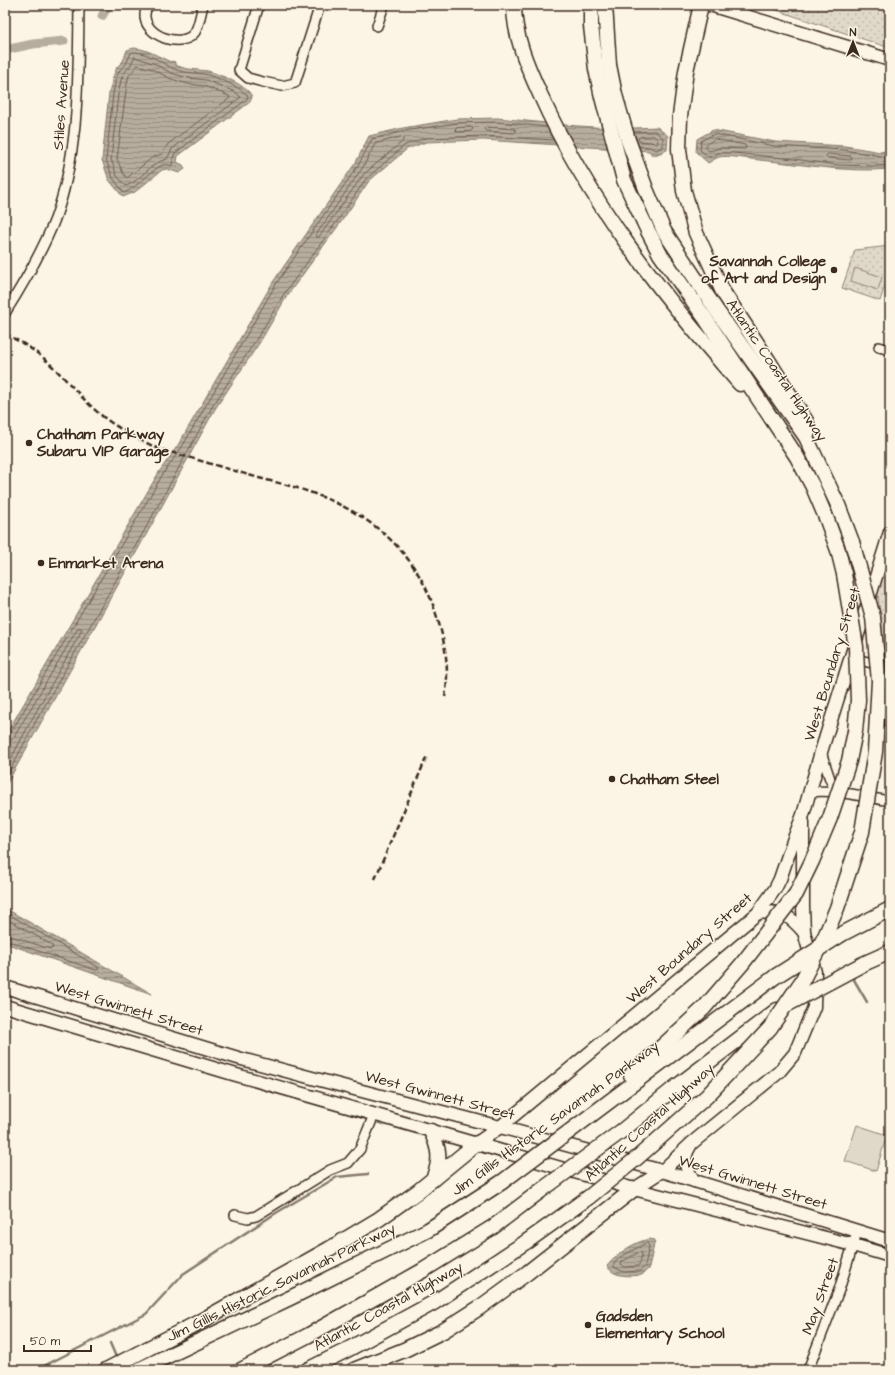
<svg xmlns="http://www.w3.org/2000/svg" width="895" height="1375" font-family="'Architects Daughter',sans-serif">
  <style>
    .grass { fill: url(#grass-dots); stroke: #8e8173 }
    .garden { fill: #e0d8c8; stroke: #8e8173 }
    .water { fill: url(#water-rules); stroke: #85796b }
    .lines { fill: none; stroke-linecap: round; stroke-linejoin: round }
    .shore { stroke: #6d5e51; stroke-width: 1 }
    .stream { stroke: #85796b; stroke-width: 2.5 }
    .canal { stroke: #b7ad9e; stroke-width: 9 }
    .minor-casing { stroke: #3b2a1e; stroke-width: 12 }
    .major-casing { stroke: #3b2a1e; stroke-width: 15 }
    .highway-casing { stroke: #3b2a1e; stroke-width: 17 }
    .minor { stroke: #fcf5e5; stroke-width: 9 }
    .major { stroke: #fcf5e5; stroke-width: 12 }
    .highway { stroke: #fcf5e5; stroke-width: 14 }
    .rail { stroke: #3b2a1e; stroke-width: 2.5; stroke-dasharray: 6 3; stroke-linecap: butt }
    .highway-bridge-casing { stroke: #3b2a1e; stroke-width: 17; stroke-linecap: butt }
    .highway-bridge { stroke: #fcf5e5; stroke-width: 14 }
    .poi-dot { fill: #3b2a1e; stroke: #fcf5e5; stroke-width: 1.5 }
    .labels { text-anchor: middle; stroke-width: 3; stroke-linejoin: round; paint-order: stroke }
    .street-label { font-size: 15px; fill: #3b2a1e; stroke: #fcf5e5 }
    .poi-label { font-size: 15px; font-weight: bold; fill: #3b2a1e; stroke: #fcf5e5; text-anchor: start }
  </style>
  <defs>
    <pattern id="grass-dots" width="8" height="8" patternUnits="userSpaceOnUse"><rect width="8" height="8" fill="#e0d8c8"/><path d="M2 2h.1M6 6h.1" fill="none" stroke="#c1baab" stroke-width="1.8" stroke-linecap="round"/></pattern>
    <pattern id="water-rules" width="6" height="5" patternUnits="userSpaceOnUse"><rect width="6" height="5" fill="#b7ad9e"/><path d="M0 2.5h6" fill="none" stroke="#968d80"/></pattern>
  </defs>
  <rect width="100%" height="100%" fill="#fcf5e5"/>
  <filter id="ink" filterUnits="userSpaceOnUse"><feTurbulence type="fractalNoise" baseFrequency=".025" numOctaves="2"/><feDisplacementMap in="SourceGraphic" scale="8" xChannelSelector="R" yChannelSelector="G"/><feConvolveMatrix kernelMatrix="1 2 1 2 8 2 1 2 1" color-interpolation-filters="sRGB"/></filter>
  <g filter="url(#ink)">
    <g class="grass">
      <polygon points="761,5 890,5 890,48"/>
      <polygon points="890,246 890,270 880,301 842,288 855,250"/>
      <polygon points="890,549 890,660 886,659 877,590"/>
    </g>
    <g class="garden">
      <polygon points="855,268 882,277 878,290 851,281"/>
      <polygon points="857,1125 887,1135 876,1171 845,1161"/>
    </g>
    <g class="water">
      <path d="M134 48C148 49 159 57 171 62L172 61 175 62V65C179 66 185 69 189 69 195 70 202 70 208 71 219 74 249 86 252 97L250 102 178 156 177 162 183 165 185 169 179 173 167 169 162 170 135 192 123 197 109 180 102 160 109 93 113 77 117 67 123 61 127 50Z"/>
      <path d="M497 118C550 123 603 131 657 127L668 136 667 150 653 156 649 151 483 140 426 142 407 149 369 181 341 222 287 296 260 342 215 409 151 526 5 787V736L159 472 178 445 273 282 356 162 369 136 403 128 457 119Z"/>
      <path d="M713 130 775 142 845 146 881 152 890 149V169C847 173 802 164 759 160 749 159 728 155 719 157 716 158 712 161 708 163L696 152 697 139Z"/>
      <polygon points="5,908 152,994 5,943"/>
      <path d="M649 1239 655 1240 649 1268 642 1275C630 1276 614 1278 607 1266 618 1253 632 1243 649 1239Z"/>
    </g>
    <g class="lines">
      <g class="shore">
        <path d="M135 52C149 53 162 63 174 69 186 74 196 72 208 75 217 78 244 88 248 97L246 100 175 153 173 158 172 166C169 165 166 164 163 165 153 168 138 187 124 193L113 178 106 160 113 94 116 78 120 70 126 64 131 53Z"/>
        <path d="M135 57 155 64 171 73 188 78 206 80 235 92 241 97 172 149 167 159C149 163 142 180 126 186L117 176 111 159 118 95 121 80 124 73 130 66Z"/>
        <polygon points="138,65 152,69 171,79 188,84 204,86 229,96 230,98 168,144 162,154 153,157 127,178 123,173 117,159 127,83 129,76"/>
        <polygon points="471,127 473,129 471,131 457,132 455,130 457,128"/>
        <polygon points="486,127 515,129 516,131 514,133 486,131 484,129"/>
        <polyline points="634,132 655,131 663,138 663,147 656,150 650,147 639,146"/>
        <polygon points="654,136 658,140 657,144 651,142 639,141 638,139 640,137"/>
        <polygon points="401,137 403,138 403,141 363,175 319,237 316,237 316,235 363,167 375,144"/>
        <polygon points="715,139 745,145 746,148 744,149 720,148 709,151 706,148 706,145"/>
        <polyline points="890,153 881,156 844,150 774,146 714,134 701,141 700,150 709,157 719,153 733,153 794,159 838,165 874,166 890,165"/>
        <polygon points="828,154 851,156 852,159 850,160 828,158 826,156"/>
        <polyline points="5,737 10,734 163,474 182,447 276,284 359,164 372,139 404,131 458,123 497,122 547,127"/>
        <polyline points="5,742 10,741 14,737 78,628 81,628 82,630 32,719 5,770"/>
        <polyline points="5,780 36,721 148,524 212,407 256,340 284,294 338,220 366,179 405,145 425,138 483,136 554,140"/>
        <polyline points="5,912 98,967 99,969 96,970 5,940"/>
        <polyline points="5,918 52,945 53,948 50,949 5,934"/>
        <polygon points="647,1243 649,1246 645,1266 640,1271 624,1272 614,1267 614,1264 619,1258 626,1254"/>
        <polygon points="640,1252 642,1254 640,1263 638,1266 625,1267 621,1265 622,1262"/>
      </g>
      <g class="stream">
        <polyline points="853,978 867,1002"/>
        <polyline points="110,1343 116,1357"/>
        <polyline points="36,1370 146,1314 183,1274 276,1213 337,1177 368,1174"/>
      </g>
      <g class="canal">
        <polyline points="102,16 109,5"/>
        <polyline points="5,50 33,44 64,41"/>
      </g>
      <g class="minor-casing">
        <g id="minor">
          <path d="M148 5C147 8 145 11 145 14 143 36 183 50 195 32 199 26 201 12 203 5"/>
          <polyline points="259,5 239,70 248,78 263,82 282,86 295,83 320,5"/>
          <polyline points="377,26 384,5"/>
          <path d="M5 313C24 283 42 252 55 219 80 150 78 77 79 5"/>
          <polyline points="879,347 890,350"/>
          <polyline points="853,658 890,668"/>
          <polyline points="821,752 830,779 836,792"/>
          <path d="M810 792C837 789 864 797 890 801"/>
          <polyline points="235,1215 248,1218 256,1216 330,1170 348,1163 360,1149 374,1115"/>
          <polyline points="808,1370 839,1290 857,1232"/>
        </g>
      </g>
      <g class="major-casing">
        <g id="major">
          <polyline points="710,5 890,60"/>
          <path d="M758 913C782 910 789 915 804 932"/>
          <polyline points="5,987 238,1058 316,1079 500,1127 662,1171 890,1241"/>
          <polyline points="5,1006 233,1074 634,1189 853,1245 890,1256"/>
          <polyline points="477,1143 500,1127 758,913 775,889 780,879 793,841 803,815 821,752 890,532"/>
          <path d="M690 1146C681 1160 686 1168 694 1181"/>
          <polyline points="634,1189 662,1171 692,1143 779,1072 795,1053 814,1007 815,972 804,932 803,906 803,822"/>
        </g>
      </g>
      <g class="highway-casing">
        <g id="highway">
          <path d="M514 5C514 36 527 66 540 94 588 202 663 296 740 384"/>
          <polyline points="591,5 591,26 596,69 602,97 624,180 648,231 660,254 705,318 797,457 813,487 827,520 838,550 844,574"/>
          <polyline points="605,5 609,65 615,95 628,140 646,189 664,231 717,311 806,437 838,505 852,542"/>
          <polyline points="701,5 686,71 680,116 679,149 684,191 696,233 723,292 768,360 806,421 809,431"/>
          <polyline points="842,934 890,909"/>
          <polyline points="863,964 890,952"/>
          <polyline points="631,1075 704,1008"/>
          <polyline points="590,1116 776,976"/>
          <polyline points="623,1130 672,1090 777,1010"/>
          <path d="M431 1131C440 1150 441 1160 433 1179"/>
          <polyline points="106,1370 199,1322 329,1249 379,1219 417,1192 477,1143"/>
          <polyline points="138,1370 292,1297 428,1230 502,1182"/>
          <polyline points="241,1370 307,1336 422,1271 493,1227 539,1192"/>
          <polyline points="307,1370 345,1351 435,1302 526,1242"/>
          <polyline points="354,1370 404,1350 443,1331 479,1308 527,1273 634,1189"/>
        </g>
      </g>
      <use href="#minor" class="minor"/>
      <use href="#major" class="major"/>
      <use href="#highway" class="highway"/>
      <g class="rail">
        <path d="M5 334C21 342 37 351 50 364 65 378 78 394 93 408 112 426 134 437 157 448 191 458 225 468 259 478 278 483 298 487 317 495 374 516 418 555 436 614 445 641 450 669 445 697"/>
        <polyline points="375,879 427,756"/>
      </g>
      <g class="highway-bridge-casing">
        <g id="highway-bridge">
          <polyline points="776,976 842,934"/>
          <polyline points="788,1004 863,964"/>
          <polyline points="704,1008 742,964 796,894 812,861 830,818 849,761 855,731 858,700 856,647 844,574"/>
          <polyline points="502,1182 590,1116"/>
          <polyline points="539,1192 623,1130"/>
          <polyline points="526,1242 589,1197 637,1158 707,1096 770,1028 802,981 826,934 837,908 862,832 875,752 879,681 873,617 852,542"/>
        </g>
      </g>
      <use href="#highway-bridge" class="highway-bridge"/>
    </g>
  </g>
  <g class="poi-dot">
    <circle cx="834" cy="270" r="4"/>
    <circle cx="29" cy="443" r="4"/>
    <circle cx="41" cy="563" r="4"/>
    <circle cx="612" cy="779" r="4"/>
    <circle cx="588" cy="1325" r="4"/>
  </g>
  <g class="labels">
    <g class="street-label">
      <text transform="translate(61 105) rotate(-86)" y="5">Stiles Avenue</text>
      <text transform="translate(777 370) rotate(56)" y="5">Atlantic Coastal Highway</text>
      <text transform="translate(832 664) rotate(-73)" y="5">West Boundary Street</text>
      <text transform="translate(689 948) rotate(-41)" y="5">West Boundary Street</text>
      <text transform="translate(129 1008) rotate(17)" y="5">West Gwinnett Street</text>
      <text transform="translate(440 1095) rotate(15)" y="5">West Gwinnett Street</text>
      <text transform="translate(555 1118) rotate(-36)" y="5">Jim Gillis Historic Savannah Parkway</text>
      <text transform="translate(649 1122) rotate(-42)" y="5">Atlantic Coastal Highway</text>
      <text transform="translate(753 1182) rotate(17)" y="5">West Gwinnett Street</text>
      <text transform="translate(281 1282) rotate(-26)" y="5">Jim Gillis Historic Savannah Parkway</text>
      <text transform="translate(820 1296) rotate(-70)" y="5">May Street</text>
      <text transform="translate(388 1306) rotate(-29)" y="5">Atlantic Coastal Highway</text>
    </g>
    <g class="poi-label">
      <text x="826" y="266" text-anchor="end">Savannah College<tspan x="826" dy="17">of Art and Design</tspan></text>
      <text x="37" y="439">Chatham Parkway<tspan x="37" dy="17">Subaru VIP Garage</tspan></text>
      <text x="49" y="568">Enmarket Arena</text>
      <text x="620" y="784">Chatham Steel</text>
      <text x="596" y="1321">Gadsden<tspan x="596" dy="17">Elementary School</tspan></text>
    </g>
  </g>
  <rect width="895" height="1375" fill="none" stroke="#fcf5e5" stroke-width="20"/>
  <rect x="10" y="10" width="875" height="1355" fill="none" stroke="#3b2a1e" stroke-width="1.5" filter="url(#ink)"/>
  <g transform="translate(853 42)" stroke="#fcf5e5" stroke-width="3" paint-order="stroke">
  <path d="M0-3L7 15L0 10L-7 15Z" fill="#3b2a1e"/>
  <text y="-6" font-size="11" font-weight="bold" text-anchor="middle" fill="#3b2a1e">N</text>
  </g>
  <path d="M24 1345v6h67v-6" fill="none" stroke="#3b2a1e" stroke-width="2"/>
  <text x="30" y="1345" font-size="12" fill="#3b2a1e" stroke="#fcf5e5" stroke-width="3" paint-order="stroke">50 m</text>
</svg>
